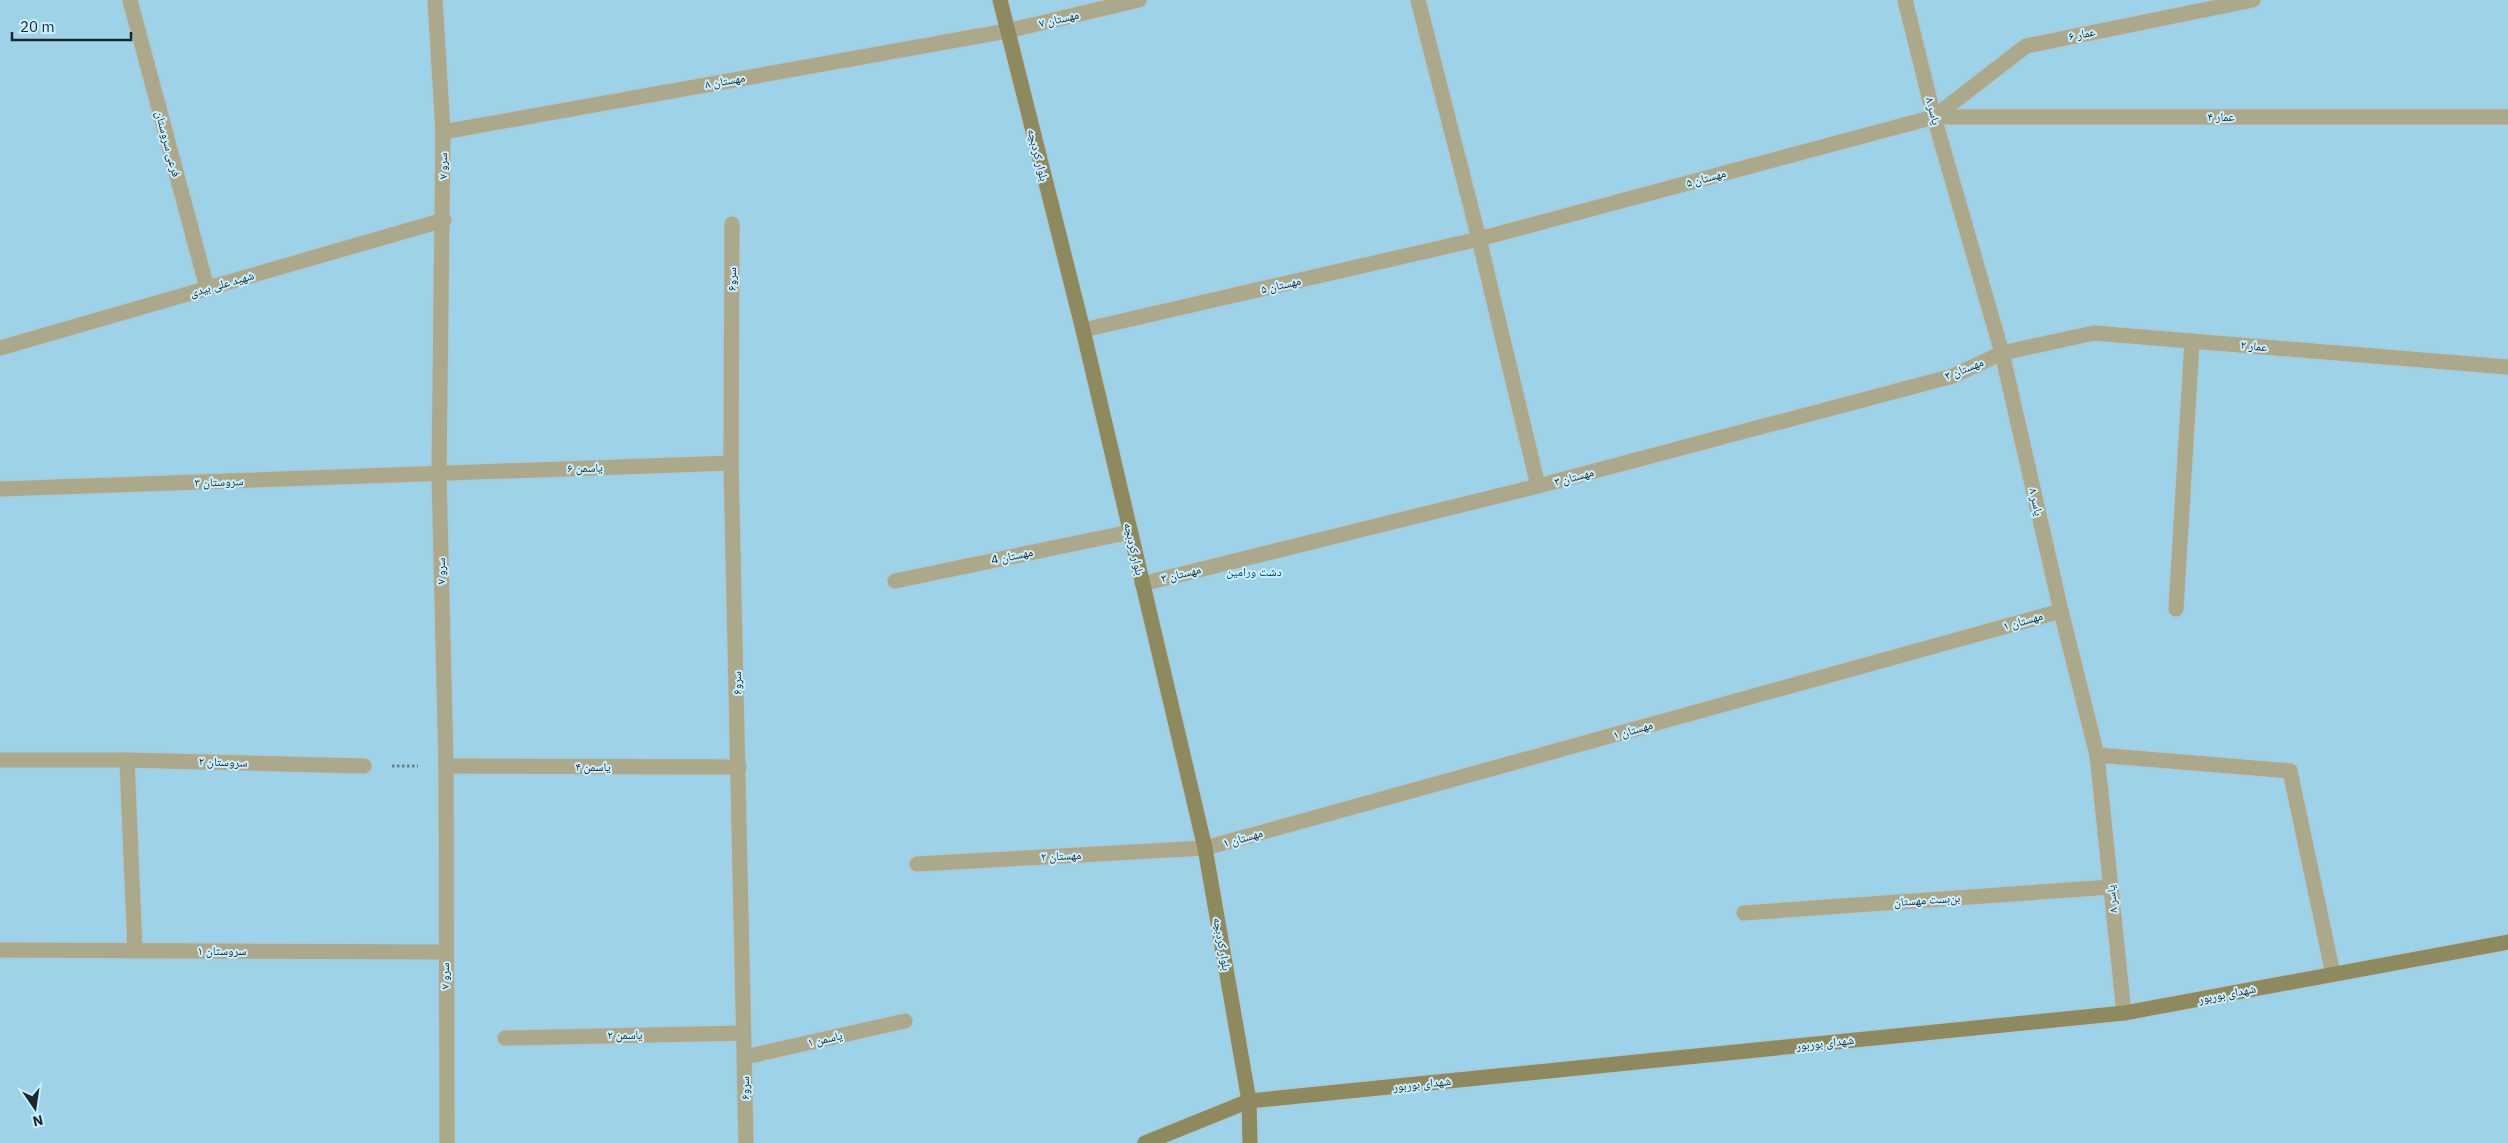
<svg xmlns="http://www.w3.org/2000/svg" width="2508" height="1143" font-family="'IBM Plex Sans','Noto Naskh Arabic',sans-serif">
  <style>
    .green { fill: #9dd2e8 }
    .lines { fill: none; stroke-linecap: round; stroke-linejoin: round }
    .street-casing { stroke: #aacad7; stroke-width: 18 }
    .secondary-casing { stroke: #aacad7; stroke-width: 18 }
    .path { stroke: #6a818b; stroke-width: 3; stroke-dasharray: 2.5 2.5; stroke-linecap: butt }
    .street { stroke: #aba88c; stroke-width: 15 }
    .secondary { stroke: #8e895f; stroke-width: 15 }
    .labels { text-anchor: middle; stroke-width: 4; stroke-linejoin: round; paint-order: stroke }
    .street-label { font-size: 12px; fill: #1b292e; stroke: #caedfc }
    .park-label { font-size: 12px; fill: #084c61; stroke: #caedfc }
  </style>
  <rect width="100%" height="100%" fill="#caedfc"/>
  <rect class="green" x="0" y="0" width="2508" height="1143"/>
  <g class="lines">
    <g class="street-casing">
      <g id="street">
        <polyline points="130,0 207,288"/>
        <polyline points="435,0 443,132 439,474 446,766 447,1143"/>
        <polyline points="1418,0 1479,239 1934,117 2508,117"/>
        <polyline points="1905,0 1934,117 2002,353 2061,611 2097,755 2124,1013"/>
        <polyline points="1934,117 2026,46 2253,0"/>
        <polyline points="443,132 1007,31 1139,0"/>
        <polyline points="732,224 731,463 746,1143"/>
        <polyline points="1083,330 1479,239 1538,486"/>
        <polyline points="0,348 444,220"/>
        <polyline points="0,489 731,463"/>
        <polyline points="895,581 1130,532"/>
        <polyline points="1142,584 1538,486 1953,376 2002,353 2094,333 2508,367"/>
        <polyline points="2176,609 2192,341"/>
        <polyline points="2097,755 2290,771 2333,974"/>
        <polyline points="0,760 127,760 364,766"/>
        <polyline points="127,760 135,951"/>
        <polyline points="446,766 739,767"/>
        <polyline points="917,864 1205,848 2061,611"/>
        <polyline points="1744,913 2111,887"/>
        <polyline points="0,950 445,952"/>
        <polyline points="505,1038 744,1033"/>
        <polyline points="745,1057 905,1021"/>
      </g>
    </g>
    <g class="secondary-casing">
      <g id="secondary">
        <polyline points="1000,0 1083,330 1205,848 1249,1101 1250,1143"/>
        <polyline points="1145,1143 1249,1101 2124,1013 2508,942"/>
      </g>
    </g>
    <polyline class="path" points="392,766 418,766"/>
    <use href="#street" class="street"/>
    <use href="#secondary" class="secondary"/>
  </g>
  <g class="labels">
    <g class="street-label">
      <text transform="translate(1059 19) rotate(-13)" y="4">مهستان ۷</text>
      <text transform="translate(2082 34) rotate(-11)" y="4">عمار ۶</text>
      <text transform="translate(725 81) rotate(-10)" y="4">مهستان ۸</text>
      <text transform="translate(1933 111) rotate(75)" y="4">یاسر ۸</text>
      <text x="2221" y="121">عمار ۴</text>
      <text transform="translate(168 144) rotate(75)" y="4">فرعی سروستان</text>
      <text transform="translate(1038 155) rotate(76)" y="4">بلوار کردبچه</text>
      <text transform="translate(443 166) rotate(-90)" y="4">سرو ۷</text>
      <text transform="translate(1706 178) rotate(-15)" y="4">مهستان ۵</text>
      <text transform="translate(732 279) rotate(-90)" y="4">سرو۶</text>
      <text transform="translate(222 284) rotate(-16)" y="4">شهید علی بیدی</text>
      <text transform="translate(1281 285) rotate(-13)" y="4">مهستان ۵</text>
      <text transform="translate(2254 346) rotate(5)" y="4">عمار ۲</text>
      <text transform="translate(1964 369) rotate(-22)" y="4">مهستان ۳</text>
      <text transform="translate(585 468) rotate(-2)" y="4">یاسمن ۶</text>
      <text transform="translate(1574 477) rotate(-15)" y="4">مهستان ۳</text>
      <text transform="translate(219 482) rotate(-2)" y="4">سروستان ۳</text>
      <text transform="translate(2036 502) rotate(77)" y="4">یاسر ۸</text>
      <text transform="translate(1134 549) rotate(77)" y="4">بلوار کردبچه</text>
      <text transform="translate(1012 556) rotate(-12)" y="4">مهستان 4</text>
      <text transform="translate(441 571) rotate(-91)" y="4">سرو ۷</text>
      <text transform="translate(1181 574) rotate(-14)" y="4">مهستان ۳</text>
      <text transform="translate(2023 621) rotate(-16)" y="4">مهستان ۱</text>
      <text transform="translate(737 683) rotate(-91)" y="4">سرو۶</text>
      <text transform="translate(1633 730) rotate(-16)" y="4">مهستان ۱</text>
      <text transform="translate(223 762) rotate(2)" y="4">سروستان ۲</text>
      <text x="593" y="771">یاسمن ۴</text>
      <text transform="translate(1243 838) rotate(-16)" y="4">مهستان ۱</text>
      <text transform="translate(1061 856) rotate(-3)" y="4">مهستان ۲</text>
      <text transform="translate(2112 899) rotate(-96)" y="4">یاسر ۸</text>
      <text transform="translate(1927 900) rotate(-4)" y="4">بن‌بست مهستان</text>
      <text transform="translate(1222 944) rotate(80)" y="4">بلوار کردبچه</text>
      <text x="222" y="955">سروستان ۱</text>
      <text transform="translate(445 976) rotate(-90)" y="4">سرو ۷</text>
      <text transform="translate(2227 994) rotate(-11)" y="4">شهدای بوربور</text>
      <text transform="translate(625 1035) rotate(-1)" y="4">یاسمن ۲</text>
      <text transform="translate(825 1039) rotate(-13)" y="4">یاسمن ۱</text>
      <text transform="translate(1825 1043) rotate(-6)" y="4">شهدای بوربور</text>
      <text transform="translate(1422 1084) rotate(-6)" y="4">شهدای بوربور</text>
      <text transform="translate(745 1088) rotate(-91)" y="4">سرو۶</text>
    </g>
    <g class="park-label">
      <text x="1254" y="576">دشت ورامین</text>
    </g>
  </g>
  <g transform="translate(35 1108) rotate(167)" stroke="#caedfc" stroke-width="4" paint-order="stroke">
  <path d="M0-4L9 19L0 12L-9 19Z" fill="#1b292e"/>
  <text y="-8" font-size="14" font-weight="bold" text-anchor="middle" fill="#1b292e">N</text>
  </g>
  <path d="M12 32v8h119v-8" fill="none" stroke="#1b292e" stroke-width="2.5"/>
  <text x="20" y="32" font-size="15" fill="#1b292e" stroke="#caedfc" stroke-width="4" paint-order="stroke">20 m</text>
</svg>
